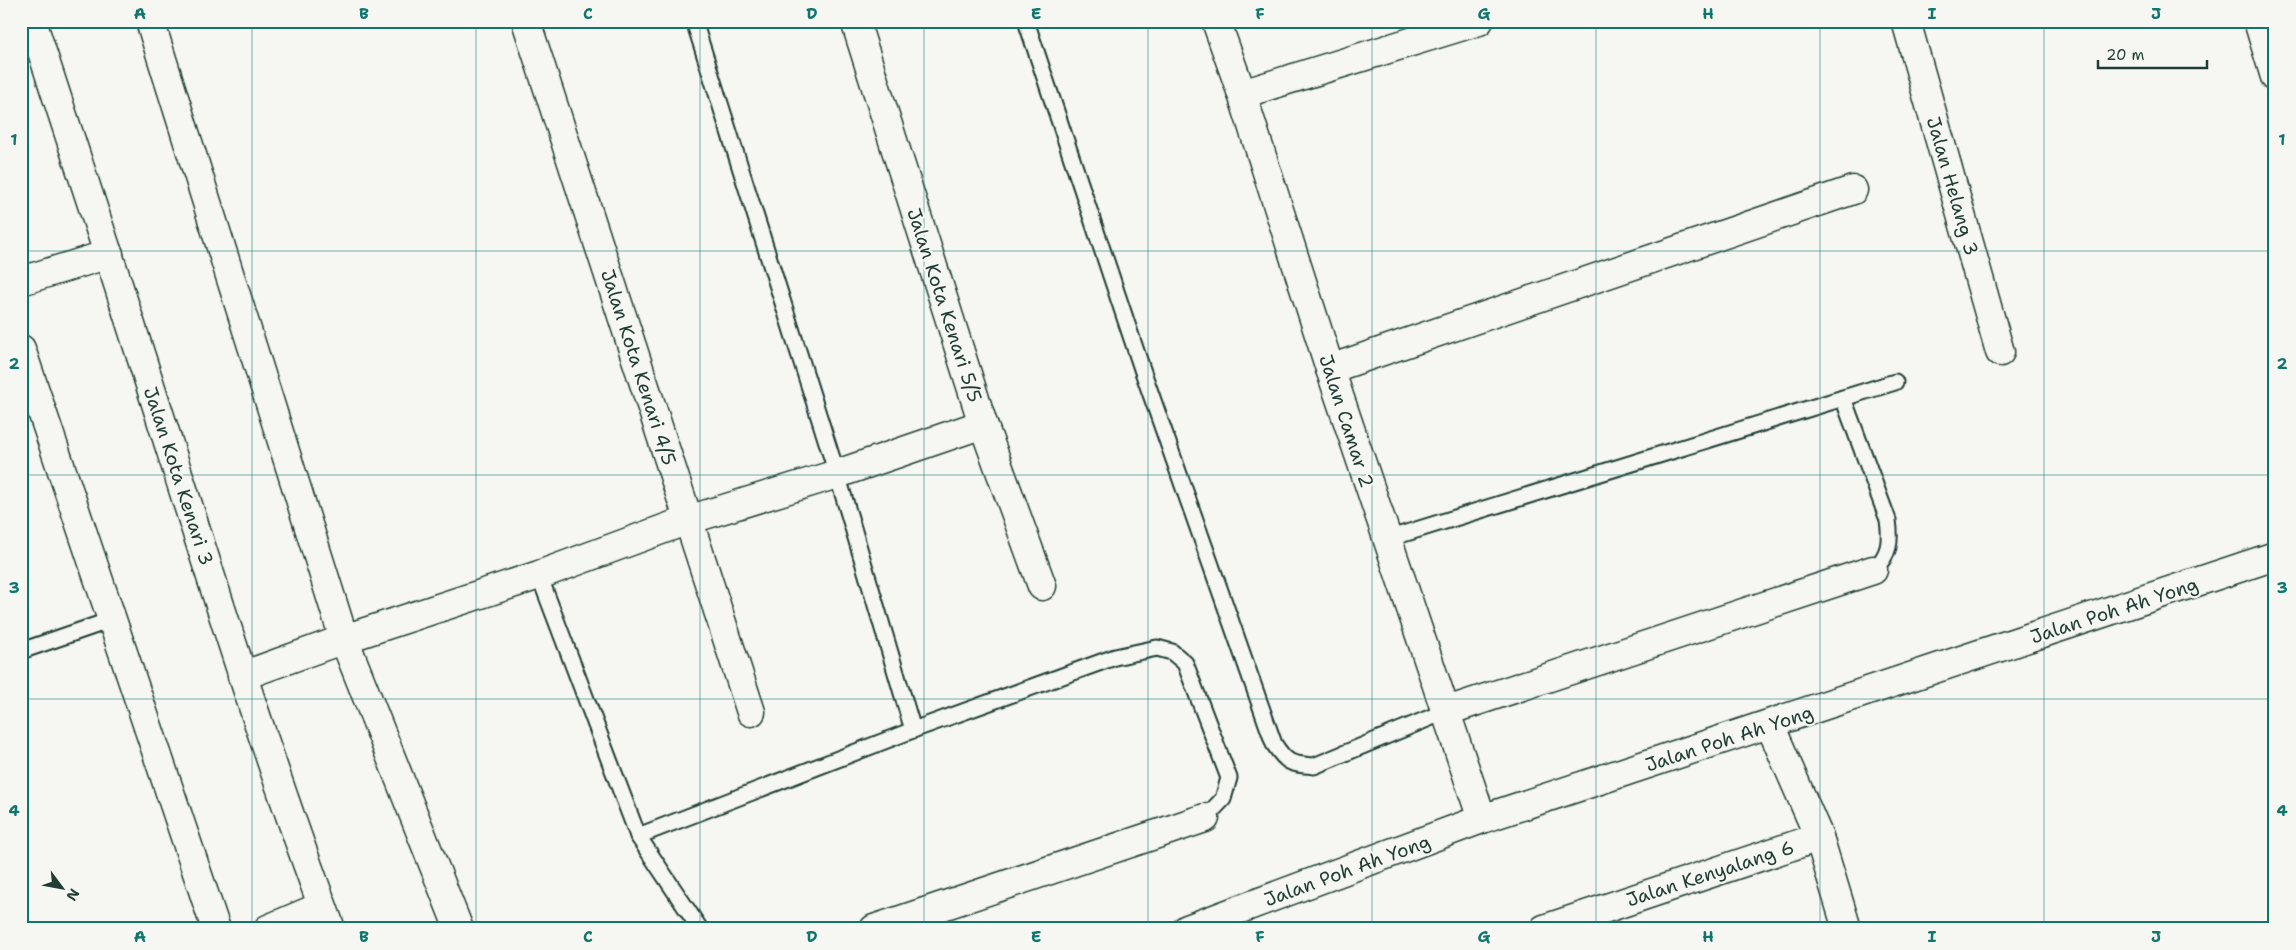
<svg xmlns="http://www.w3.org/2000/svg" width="2296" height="950" font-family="'Shantell Sans',sans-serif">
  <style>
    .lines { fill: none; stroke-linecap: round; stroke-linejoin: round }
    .lane-casing { stroke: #1f3d34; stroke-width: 19 }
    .street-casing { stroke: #1f3d34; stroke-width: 31 }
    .secondary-casing { stroke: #1f3d34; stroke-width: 31 }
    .lane { stroke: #f6f6f2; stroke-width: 15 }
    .street { stroke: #f6f6f2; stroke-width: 28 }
    .secondary { stroke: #f6f6f2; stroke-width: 28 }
    .grid { fill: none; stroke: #0f766e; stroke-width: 1; stroke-opacity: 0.55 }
    .labels { text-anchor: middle; stroke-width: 4.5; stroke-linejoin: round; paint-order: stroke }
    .street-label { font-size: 19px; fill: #1f3d34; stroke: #f6f6f2 }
    .neatline { fill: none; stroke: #0f766e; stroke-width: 2 }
    .grid-label { font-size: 16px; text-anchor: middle; font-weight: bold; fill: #0f766e }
  </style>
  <rect width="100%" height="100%" fill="#f6f6f2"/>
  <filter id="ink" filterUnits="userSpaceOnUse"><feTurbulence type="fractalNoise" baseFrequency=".02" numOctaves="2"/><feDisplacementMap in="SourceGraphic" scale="10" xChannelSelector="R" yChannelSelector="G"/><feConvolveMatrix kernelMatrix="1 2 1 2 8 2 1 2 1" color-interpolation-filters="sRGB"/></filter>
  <g filter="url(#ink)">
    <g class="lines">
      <g class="lane-casing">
        <g id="lane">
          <polyline points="694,21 837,474 913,730"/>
          <path d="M1026 21 1142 369 1274 744C1287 764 1291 764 1314 766L1444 712"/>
          <path d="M1843 398 1888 520C1891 541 1890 555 1873 570"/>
          <polyline points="1387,539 1895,382"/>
          <polyline points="539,575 638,836 700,929"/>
          <polyline points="21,651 111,620"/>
          <polyline points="638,836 913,730 1115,657 1157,648 1172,652 1185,663 1229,778 1223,799 1205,818"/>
        </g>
      </g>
      <g class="street-casing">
        <g id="street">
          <polyline points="150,21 344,639 459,929"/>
          <polyline points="526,21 751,712"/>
          <polyline points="855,21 983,424 1042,586"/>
          <polyline points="1216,21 1242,94 1330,369 1482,819"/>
          <polyline points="1906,21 2000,352"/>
          <polyline points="2258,21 2275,77"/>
          <polyline points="1242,94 1479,21"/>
          <polyline points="21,281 109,254"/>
          <polyline points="21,349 216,929"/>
          <polyline points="1330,369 1853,190"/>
          <polyline points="242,676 344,639 539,575 688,520 837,474 983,424"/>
          <polyline points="1444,712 1873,570"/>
          <polyline points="1770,725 1819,837 1847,929"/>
          <polyline points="268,929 322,906"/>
          <polyline points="874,929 1205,818"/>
          <polyline points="1544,929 1819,837"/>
        </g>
      </g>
      <g class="secondary-casing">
        <g id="secondary">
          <path d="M32 21C75 150 117 280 158 410 213 584 267 758 331 929"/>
          <polyline points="1187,929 1482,819 2275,556"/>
        </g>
      </g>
      <use href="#lane" class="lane"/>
      <use href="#street" class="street"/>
      <use href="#secondary" class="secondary"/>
    </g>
  </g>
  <path class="grid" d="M252 21V929M476 21V929M700 21V929M924 21V929M1148 21V929M1372 21V929M1596 21V929M1820 21V929M2044 21V929M21 251H2275M21 475H2275M21 699H2275"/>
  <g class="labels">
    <g class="street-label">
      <text transform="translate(1953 186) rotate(74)" y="7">Jalan Helang 3</text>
      <text transform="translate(945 305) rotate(72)" y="7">Jalan Kota Kenari 5/5</text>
      <text transform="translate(639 367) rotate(72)" y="7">Jalan Kota Kenari 4/5</text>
      <text transform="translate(1347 421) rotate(72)" y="7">Jalan Camar 2</text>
      <text transform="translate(179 476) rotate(72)" y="7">Jalan Kota Kenari 3</text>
      <text transform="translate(2114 610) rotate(-18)" y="7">Jalan Poh Ah Yong</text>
      <text transform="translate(1729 738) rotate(-18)" y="7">Jalan Poh Ah Yong</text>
      <text transform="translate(1347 870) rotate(-20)" y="7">Jalan Poh Ah Yong</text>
      <text transform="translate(1710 873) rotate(-18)" y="7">Jalan Kenyalang 6</text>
    </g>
  </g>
  <rect width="2296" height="950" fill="none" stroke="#f6f6f2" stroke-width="55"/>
  <g transform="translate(62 888) rotate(122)" stroke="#f6f6f2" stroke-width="4" paint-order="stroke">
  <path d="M0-4L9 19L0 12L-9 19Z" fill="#1f3d34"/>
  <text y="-8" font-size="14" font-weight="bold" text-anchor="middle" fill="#1f3d34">N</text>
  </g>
  <path d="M2098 60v8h109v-8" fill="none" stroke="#1f3d34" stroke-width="2.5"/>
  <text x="2106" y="60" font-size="15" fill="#1f3d34" stroke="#f6f6f2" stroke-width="4" paint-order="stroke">20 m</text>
  <rect x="28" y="28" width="2240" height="894" class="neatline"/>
  <g class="grid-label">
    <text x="140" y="19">A</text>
    <text x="364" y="19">B</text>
    <text x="588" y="19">C</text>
    <text x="812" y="19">D</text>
    <text x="1036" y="19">E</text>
    <text x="1260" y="19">F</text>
    <text x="1484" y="19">G</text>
    <text x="1708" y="19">H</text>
    <text x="1932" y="19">I</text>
    <text x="2156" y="19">J</text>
    <text x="14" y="145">1</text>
    <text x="2282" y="145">1</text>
    <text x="14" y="369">2</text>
    <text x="2282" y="369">2</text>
    <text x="14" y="593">3</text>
    <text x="2282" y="593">3</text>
    <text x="14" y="816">4</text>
    <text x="2282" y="816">4</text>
    <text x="140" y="942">A</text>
    <text x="364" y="942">B</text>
    <text x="588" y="942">C</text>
    <text x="812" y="942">D</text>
    <text x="1036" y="942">E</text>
    <text x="1260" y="942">F</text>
    <text x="1484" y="942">G</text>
    <text x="1708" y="942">H</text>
    <text x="1932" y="942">I</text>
    <text x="2156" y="942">J</text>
  </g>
</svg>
